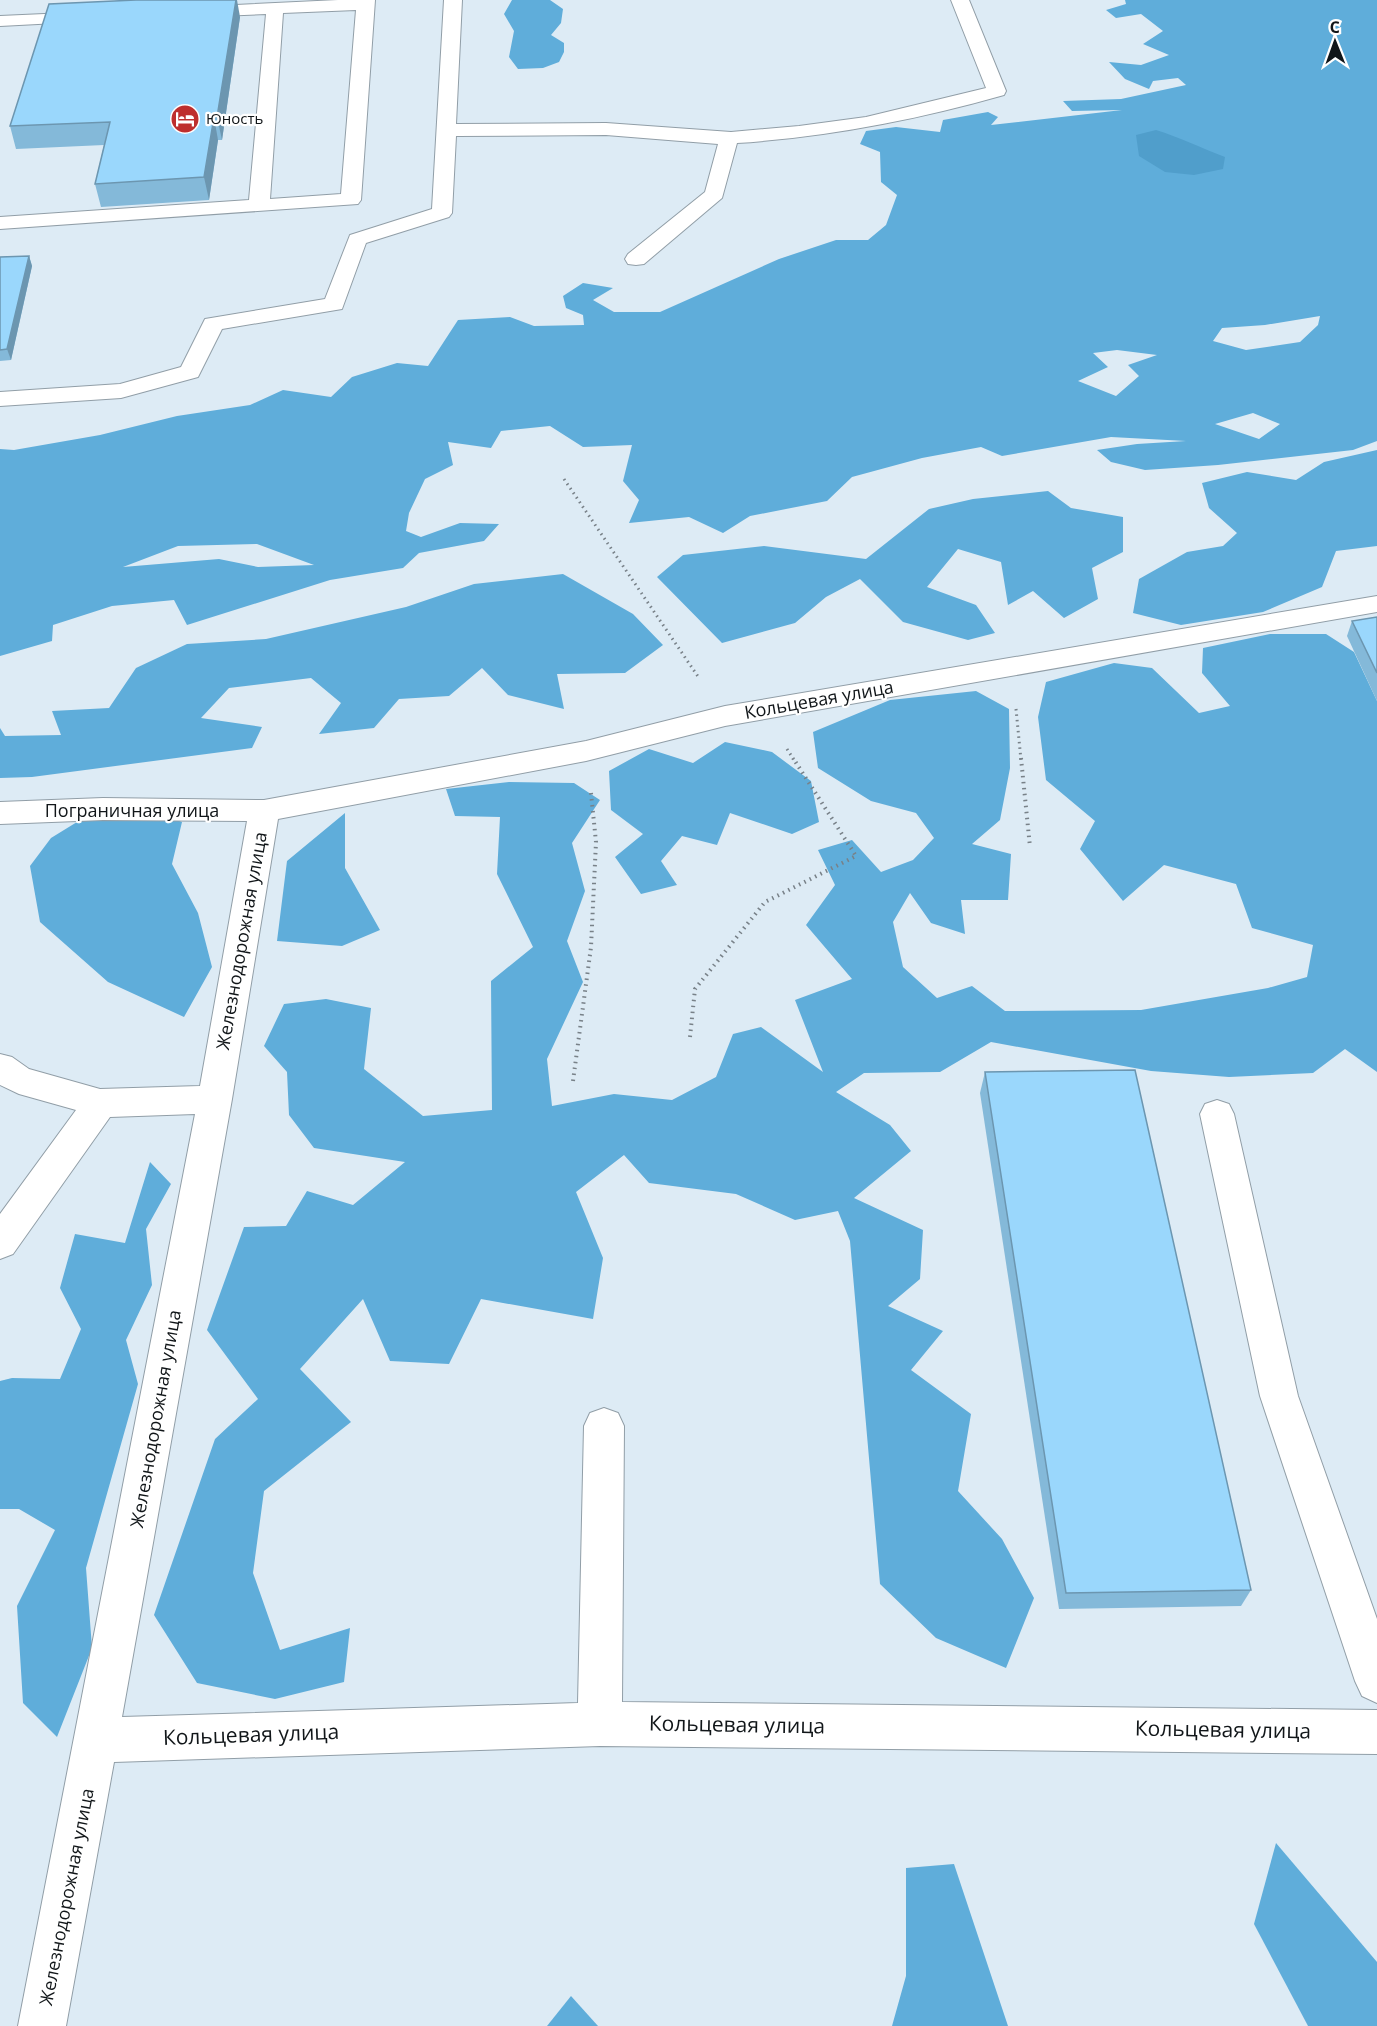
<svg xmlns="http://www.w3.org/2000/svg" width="1377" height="2026" font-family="'Open Sans',sans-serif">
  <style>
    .forest { fill: #5fadda; fill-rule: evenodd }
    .water { fill: #509ecb }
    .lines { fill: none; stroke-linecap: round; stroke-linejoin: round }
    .minor-casing { stroke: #919ea7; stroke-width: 2 }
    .path-far1 { stroke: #788188; stroke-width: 3; stroke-dasharray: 1.5 4; stroke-linecap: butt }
    .path { stroke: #788188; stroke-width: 4; stroke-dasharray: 1.5 4.5; stroke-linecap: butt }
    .minor { fill: #fff; fill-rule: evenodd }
    .wall { fill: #84b9d9 }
    .shaded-wall { fill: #6c96b0 }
    .building { fill: #9ad7fc; stroke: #6c96b0; stroke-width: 1.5 }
    .labels { text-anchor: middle; stroke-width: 4.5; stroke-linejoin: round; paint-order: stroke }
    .far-poi-label { font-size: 15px; fill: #111619; stroke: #fff; text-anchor: start }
    .street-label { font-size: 18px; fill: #111619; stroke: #fff }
    .near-street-label { font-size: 21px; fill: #111619; stroke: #fff }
  </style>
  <rect width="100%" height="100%" fill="#ddebf5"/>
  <g class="forest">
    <polygon points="512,0 550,0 563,9 561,23 551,35 564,43 564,52 559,62 543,68 518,69 509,57 514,31 504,14"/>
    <path d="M1125 0H1377V441L1353 450 1218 465 1145 470 1111 462 1097 450 1137 444 1186 441 1111 437 1002 456 981 447 922 458 852 477 827 501 750 516 723 533 689 517 629 523 639 500 623 481 632 445 583 447 550 426 501 431 491 448 448 442 453 465 425 479 409 513 406 531 421 537 460 523 499 524 484 541 419 553 403 568 330 580 187 625 174 600 112 606 53 625 52 641 0 656V449L14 450 100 435 177 416 250 405 283 390 331 397 352 377 397 363 428 366 458 320 510 317 534 326 584 325 583 315 566 308 563 296 583 283 613 288 593 300 614 312H660L779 259 836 240H868L886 225 897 195 881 182 880 152 860 144 866 131 896 127 940 132 943 120 988 112 998 117 991 125 1122 110 1072 111 1063 101 1121 99 1186 85 1178 78 1153 81 1149 89 1125 79 1109 62 1141 65 1169 55 1143 44 1163 31 1141 14 1116 18 1106 10 1126 4ZM1320 316 1318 325 1300 342 1246 350 1213 341 1222 328 1265 325ZM1117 350 1157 355 1128 365 1139 376 1116 396 1078 381 1108 367 1093 353ZM1253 413 1280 424 1259 439 1215 424ZM257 544 314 565 258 567 219 559 123 567 178 546Z"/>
    <polygon points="1377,450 1377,546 1336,551 1322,587 1263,612 1181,625 1133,613 1139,579 1187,552 1223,546 1237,533 1209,508 1202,483 1247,472 1296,480 1324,462"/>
    <polygon points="1048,491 1071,508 1123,517 1123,552 1092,568 1098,599 1064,618 1033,591 1008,605 1001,562 958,549 927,587 976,605 995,633 968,640 903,622 860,579 826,597 795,623 722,643 657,577 683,555 764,546 866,559 929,509 973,499"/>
    <polygon points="563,574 633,614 663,645 625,673 557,674 564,709 508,695 482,668 449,696 399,699 374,728 319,734 341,703 311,678 229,688 201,718 262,727 252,748 32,777 0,778 0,728 5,736 61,735 52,711 109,708 136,668 187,644 266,639 406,607 474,584"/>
    <polygon points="1270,634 1326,634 1354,652 1377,701 1377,1072 1345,1049 1313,1073 1229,1077 1151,1071 991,1042 940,1072 864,1073 836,1092 890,1125 911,1151 854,1198 923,1230 920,1279 888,1306 943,1331 911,1370 971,1414 958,1491 1002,1539 1034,1598 1006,1668 936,1638 880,1584 850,1241 838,1211 795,1220 736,1194 649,1183 624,1155 576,1192 603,1258 593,1319 481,1299 449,1364 390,1361 363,1299 300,1369 351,1422 264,1491 253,1573 280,1650 350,1628 344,1682 275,1699 197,1683 154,1615 215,1439 258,1399 207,1330 244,1227 286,1226 307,1191 353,1205 405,1162 314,1148 289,1115 287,1072 264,1046 284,1004 326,999 371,1008 364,1069 423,1116 492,1110 491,981 533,947 497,874 500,817 455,816 446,789 509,782 574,783 600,800 572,843 585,891 567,941 583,982 547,1059 552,1106 614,1094 672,1100 716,1077 733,1034 761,1027 823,1072 795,1000 852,979 806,925 835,885 818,850 852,840 881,872 913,860 934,838 916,813 871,801 818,768 813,732 890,700 976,691 1009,709 1010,768 1000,820 972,844 1011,854 1008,900 961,900 965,934 931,923 910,893 893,922 903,967 937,998 972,986 1005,1011 1141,1010 1268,988 1307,977 1313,945 1252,928 1236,884 1164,865 1123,901 1080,849 1095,821 1046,780 1038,717 1046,682 1114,663 1152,668 1199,713 1230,706 1202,673 1203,648"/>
    <polygon points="725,742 772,752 811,781 819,822 792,834 730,813 717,845 682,836 661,861 677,885 641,894 615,857 643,834 611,810 609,771 649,749 693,763"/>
    <polygon points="139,806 182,822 172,864 198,913 212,967 184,1017 108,982 40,922 30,866 51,838 90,814"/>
    <polygon points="345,813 345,868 380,930 342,946 277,941 287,861"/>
    <polygon points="150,1162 171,1184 146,1229 152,1285 126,1340 138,1384 86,1568 92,1648 57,1737 23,1703 17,1606 55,1530 19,1509 0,1509 0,1381 12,1378 60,1379 81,1329 60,1288 75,1234 125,1243"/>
    <polygon points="1276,1843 1377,1962 1377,2026 1308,2026 1254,1924"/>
    <polygon points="954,1864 1008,2026 892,2026 906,1976 906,1868"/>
    <polygon points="571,1996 598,2026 547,2026"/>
  </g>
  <path class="water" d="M1156 130C1179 137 1201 148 1225 157L1223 169 1194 175 1165 172 1139 156 1136 135Z"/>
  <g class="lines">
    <g class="minor-casing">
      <g id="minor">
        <path d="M338 0H375L361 200 358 204 0 229V217L249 200 266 14 195 17 189 16 186 12 189 8 195 7ZM356 10 341 194 270 199 283 13Z"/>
        <path d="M444 0H462L456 124 606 123 731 132 799 126 866 117 986 88 951 0H969L1006 91 1004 95C916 120 828 137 737 143L722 198 644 264 636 265 628 264 625 259 628 254 705 192 718 144 606 135 456 136 452 213 449 217 366 243 342 309 222 329 198 377 121 398 0 406V392L120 384 181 367 205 319 325 299 350 235 432 209Z"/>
        <polygon points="89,12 95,13 98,17 95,21 0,26 0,16"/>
        <polygon points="1377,596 1377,612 725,726 586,761 278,819 232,1099 122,1717 578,1703 584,1426 590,1413 604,1408 618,1413 624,1426 622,1702 1377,1710 1377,1754 600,1746 114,1762 66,2026 18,2026 195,1114 110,1117 13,1254 0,1259 0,1214 76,1110 19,1094 0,1085 0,1054 12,1057 29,1069 100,1089 200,1086 247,821 103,820 0,824 0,802 103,798 264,800 586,741 725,706"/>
        <polygon points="1217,1100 1229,1104 1234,1114 1298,1396 1377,1619 1377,1703 1362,1696 1355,1681 1260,1396 1200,1114 1205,1104"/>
      </g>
    </g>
    <g class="path-far1">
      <polyline points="564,479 699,678"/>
      <polyline points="1016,709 1021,760"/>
      <polyline points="787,749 794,760"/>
    </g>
    <g class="path">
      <polyline points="1021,758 1030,847"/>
      <polyline points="690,1037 695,989 765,902 856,856 793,758"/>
      <polyline points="573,1081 591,947 596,842 591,793"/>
    </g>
    <use href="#minor" class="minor"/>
  </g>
  <g class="wall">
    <polygon points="240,17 222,140 218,140 209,200 101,207 95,184 104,145 16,149 10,126"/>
    <polygon points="29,256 32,266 11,360 0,361 0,257"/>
    <polygon points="1377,617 1377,701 1347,636 1352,621"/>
    <polygon points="985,1072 1251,1590 1241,1606 1059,1609 980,1093"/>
  </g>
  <g class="shaded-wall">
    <polygon points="236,0 237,0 240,17 222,140 217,117"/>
    <polygon points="214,117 218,140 209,200 204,177"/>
    <polygon points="29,256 32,266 11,360 7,349"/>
  </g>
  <g class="building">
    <polygon points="136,0 236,0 217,117 214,117 204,177 95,184 110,122 10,126 49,4"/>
    <polygon points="29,256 7,349 0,350 0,257"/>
    <polygon points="1377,617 1377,673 1352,621"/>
    <polygon points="1135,1070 1251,1590 1066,1593 985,1072"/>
  </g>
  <defs>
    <g id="hotel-disc" transform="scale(1.5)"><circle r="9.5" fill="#be2f2e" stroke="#fff"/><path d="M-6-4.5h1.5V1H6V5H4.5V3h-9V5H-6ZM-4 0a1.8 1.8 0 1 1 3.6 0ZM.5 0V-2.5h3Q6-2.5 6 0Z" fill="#fff"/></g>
  </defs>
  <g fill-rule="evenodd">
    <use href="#hotel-disc" x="185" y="119"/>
  </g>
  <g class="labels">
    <g class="far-poi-label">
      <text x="206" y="124">Юность</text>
    </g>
    <g class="street-label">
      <text transform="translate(819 700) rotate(-10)" y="6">Кольцевая улица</text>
      <text x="132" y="817">Пограничная улица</text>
      <text transform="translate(242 941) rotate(-80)" y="6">Железнодорожная улица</text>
      <text transform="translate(156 1419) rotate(-80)" y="6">Железнодорожная улица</text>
      <text transform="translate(67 1897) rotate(-79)" y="6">Железнодорожная улица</text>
    </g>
    <g class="near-street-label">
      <text transform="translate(737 1725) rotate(1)" y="7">Кольцевая улица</text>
      <text transform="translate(1223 1730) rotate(1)" y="7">Кольцевая улица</text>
      <text transform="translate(251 1735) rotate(-2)" y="7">Кольцевая улица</text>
    </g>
  </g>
  <g transform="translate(1335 42) rotate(359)" stroke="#ffffff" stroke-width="4.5" paint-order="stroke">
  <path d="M0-4.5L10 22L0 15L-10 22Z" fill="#111619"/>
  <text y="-9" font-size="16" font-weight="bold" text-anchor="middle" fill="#111619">С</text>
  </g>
</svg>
